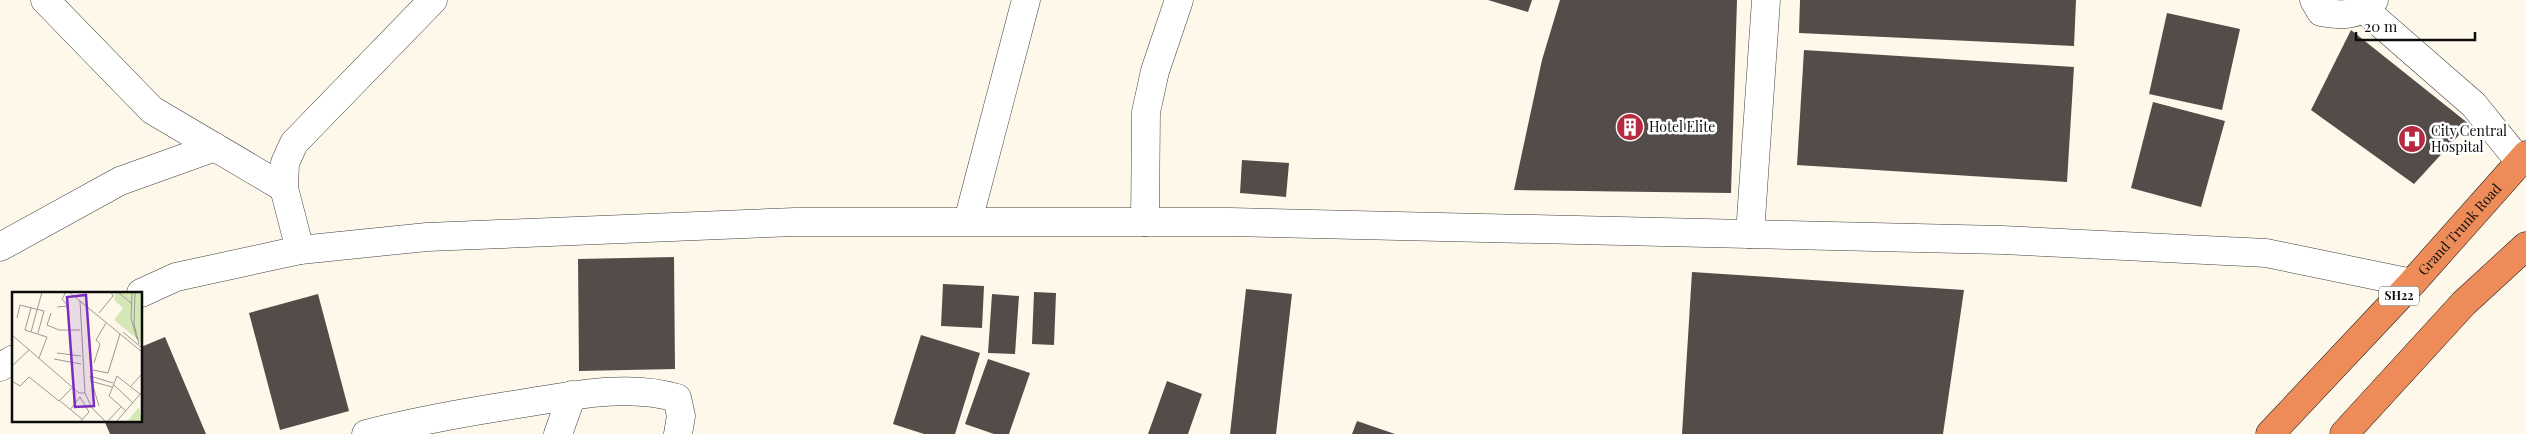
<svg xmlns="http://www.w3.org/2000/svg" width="2526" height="434" font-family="'Playfair Display',serif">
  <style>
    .building { fill: #544c49 }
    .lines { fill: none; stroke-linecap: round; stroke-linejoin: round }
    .minor-casing { stroke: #3f3f3f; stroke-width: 29 }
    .highway-casing { stroke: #1d1d1d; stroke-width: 29 }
    .minor { stroke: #fff; stroke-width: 28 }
    .highway { stroke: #ee8c59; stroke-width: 28 }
    .labels { text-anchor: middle; stroke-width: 5; stroke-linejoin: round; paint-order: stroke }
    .shield { fill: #fff; stroke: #555; stroke-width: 1 }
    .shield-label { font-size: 12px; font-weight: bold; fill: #0c0c0c }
    .poi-label { font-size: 14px; fill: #0c0c0c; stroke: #fff; text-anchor: start }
    .street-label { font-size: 14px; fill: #0c0c0c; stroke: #fff }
    .inset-road { fill: none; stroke: #9d9a92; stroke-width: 1 }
    .view { fill: #7b2cbf; fill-opacity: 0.15; stroke: #7b2cbf; stroke-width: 2.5 }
    .inset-edge { fill: none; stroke: #0c0c0c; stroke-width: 2.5 }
  </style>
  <rect width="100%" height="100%" fill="#fef8eb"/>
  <g class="building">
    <polygon points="1488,0 1532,0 1528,12"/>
    <polygon points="1560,0 1737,0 1731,193 1514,190 1542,60"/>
    <polygon points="1800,0 2076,0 2074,46 1799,33"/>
    <polygon points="2167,13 2240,29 2222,110 2149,94"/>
    <polygon points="2351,30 2469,124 2414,184 2311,110"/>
    <polygon points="1804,50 2074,67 2067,182 1797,165"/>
    <polygon points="2153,102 2225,121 2201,207 2131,188"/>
    <polygon points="1242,160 1289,163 1286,197 1240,193"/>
    <polygon points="674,257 675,369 579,371 578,259"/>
    <polygon points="1692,272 1964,290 1943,434 1682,434"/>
    <polygon points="943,284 984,286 982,328 941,326"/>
    <polygon points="1246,289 1292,294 1276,434 1230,434"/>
    <polygon points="1034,292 1056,293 1054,345 1032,344"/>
    <polygon points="318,294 349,411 280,430 249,313"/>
    <polygon points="992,294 1019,296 1015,354 988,353"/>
    <polygon points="921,335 980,353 955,434 924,434 893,424"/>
    <polygon points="165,337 206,434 110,434 104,420 141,420 141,347"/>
    <polygon points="988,359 1030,373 1009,434 994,434 965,424"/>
    <polygon points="1167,381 1202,394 1188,434 1148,434"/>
    <polygon points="1357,421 1395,434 1352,434"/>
  </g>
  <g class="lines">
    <g class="minor-casing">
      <g id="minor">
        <polyline points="45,0 152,110 284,188"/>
        <path d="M2314 0 2321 12C2342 16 2359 16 2374 0"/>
        <polyline points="2365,10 2474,105 2520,162"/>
        <polyline points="968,221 1026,0"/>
        <polyline points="1145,222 1146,112 1155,71 1179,0"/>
        <polyline points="1750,234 1766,0"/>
        <polyline points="0,247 120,181 215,147"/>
        <polyline points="300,250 284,188 285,163 294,143 433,0"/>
        <polyline points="141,293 176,277 300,250 427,237 795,222 1231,222 2002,240 2266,253 2412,283"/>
        <polyline points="0,367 14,359"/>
        <path d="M366 434C416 421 467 412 519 404 569 396 628 383 677 398L681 416 678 434"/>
        <polyline points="558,434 572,395"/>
      </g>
    </g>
    <g class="highway-casing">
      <g id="highway">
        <path id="s1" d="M2270 434 2412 283 2526 155"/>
        <polyline points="2344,434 2464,303 2526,246"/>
      </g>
    </g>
    <use href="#minor" class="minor"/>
    <use href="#highway" class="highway"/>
  </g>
  <defs>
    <g id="building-disc" transform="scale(1.4375)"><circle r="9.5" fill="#b62a41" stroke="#fff"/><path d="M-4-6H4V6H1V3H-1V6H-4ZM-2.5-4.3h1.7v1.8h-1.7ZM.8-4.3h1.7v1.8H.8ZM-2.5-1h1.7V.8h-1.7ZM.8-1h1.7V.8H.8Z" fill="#fff"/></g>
    <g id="hospital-disc" transform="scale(1.4375)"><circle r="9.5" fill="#b62a41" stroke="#fff"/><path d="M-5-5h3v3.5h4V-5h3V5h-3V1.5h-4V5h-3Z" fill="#fff"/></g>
  </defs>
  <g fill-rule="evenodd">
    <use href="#building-disc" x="1630" y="127"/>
    <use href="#hospital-disc" x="2412" y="139"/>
  </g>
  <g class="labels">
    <rect class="shield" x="2379" y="286.5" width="40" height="19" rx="4"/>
    <g class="shield-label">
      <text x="2399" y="300">SH22</text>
    </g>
    <g class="poi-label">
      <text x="1649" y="132">Hotel Elite</text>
      <text x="2431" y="136">City Central<tspan x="2431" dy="16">Hospital</tspan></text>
    </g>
    <g class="street-label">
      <text dy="5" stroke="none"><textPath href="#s1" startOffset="279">Grand Trunk Road</textPath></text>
    </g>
  </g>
  <g transform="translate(12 292)">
    <rect width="130" height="130" fill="#fef8eb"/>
    <path d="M103 0H130V51L102 28 111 16 102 8ZM127 115 130 130H115Z" fill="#d5e7b7"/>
    <path class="inset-road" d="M57 0 130 60M106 0 119 11M120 0 119 26 125 47M123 0 122 32 127 52M68 9 73 101 80 116 94 130M45 15 56 14 50 7 54 0M19 16 13 38 35 45 27 66M39 21 35 33 47 38H68M87 21 101 4 99 0M5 26 8 13 32 19 26 41M19 40 30 0M111 40 130 56M0 43 67 101H73M45 61 69 64M42 67 69 72M82 71 88 52 84 48 94 31M0 74 17 58M81 78 96 81 108 42M0 89 8 94 17 85 47 109 61 95M78 89 100 95M101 92 121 111M119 94 130 82M48 109 70 127M87 114 78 84 101 91M58 118 68 105M114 119 97 104 105 84 128 102M68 130 77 120 68 105M95 130 109 115M104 130 130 100"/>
    <path class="view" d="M74 3 82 114 63 115 55 5Z"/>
    <rect width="130" height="130" class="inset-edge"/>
  </g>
  <path d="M2356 32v8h119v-8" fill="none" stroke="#0c0c0c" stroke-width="2.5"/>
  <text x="2364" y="32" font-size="15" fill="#0c0c0c" stroke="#ffffff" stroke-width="4" paint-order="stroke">20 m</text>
</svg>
